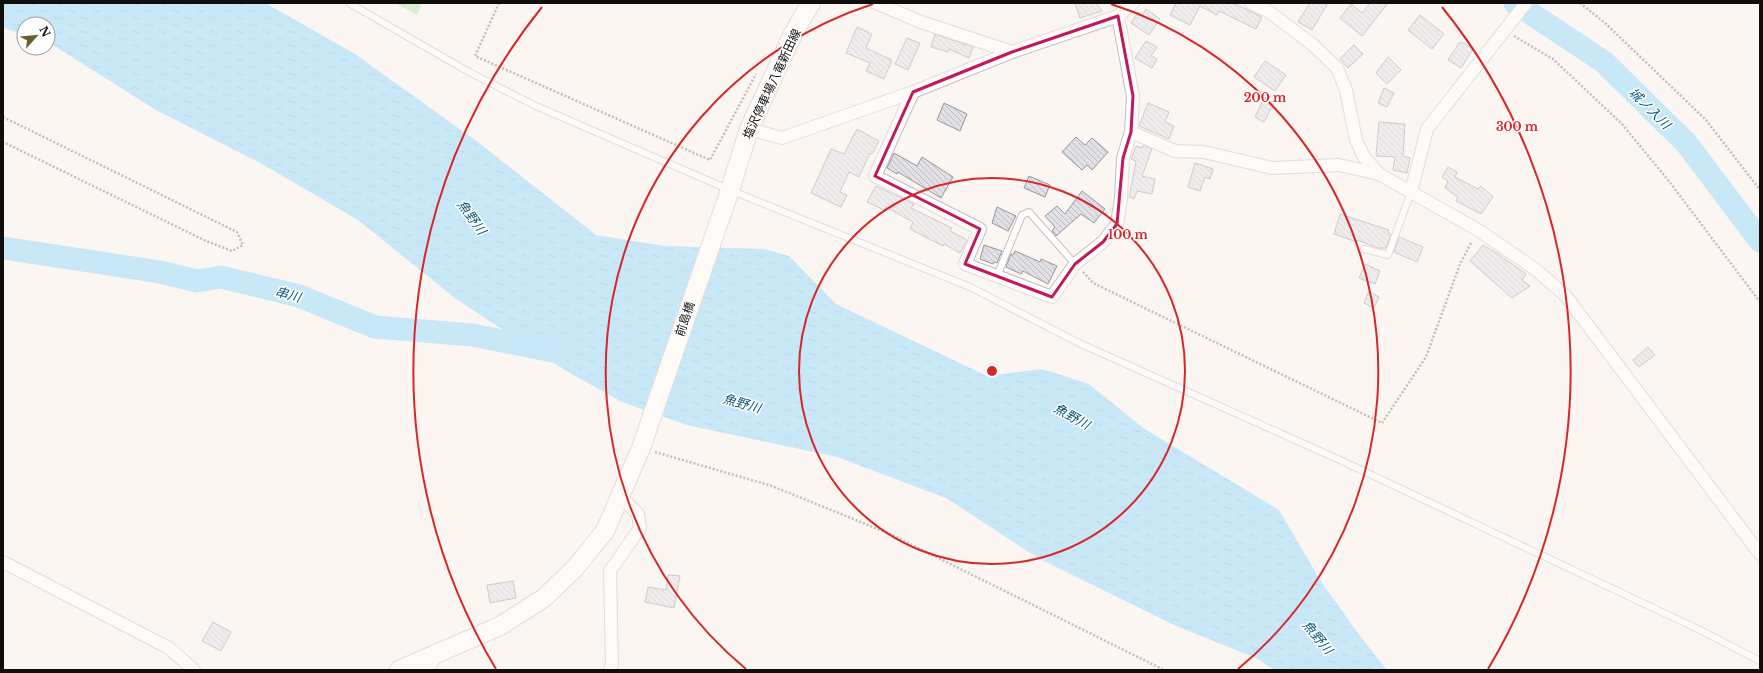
<svg xmlns="http://www.w3.org/2000/svg" width="1763" height="673" font-family="'Libre Baskerville','Noto Sans JP',serif">
  <style>
    .pitch { fill: #abe6ae }
    .water { fill: url(#water-ripples) }
    .lines { fill: none; stroke-linecap: round; stroke-linejoin: round }
    .river { stroke: #8bd4fd; stroke-width: 23 }
    .building { fill: url(#building-back-hatch); stroke: #96969c }
    .lane-casing { stroke: #c5bfbc; stroke-width: 8 }
    .street-casing { stroke: #c5bfbc; stroke-width: 14 }
    .secondary-casing { stroke: #c5bfbc; stroke-width: 20 }
    .path { stroke: #7f7b79; stroke-width: 2.5; stroke-dasharray: 2 2; stroke-linecap: butt }
    .lane { stroke: #fff; stroke-width: 6 }
    .street { stroke: #fff; stroke-width: 12 }
    .secondary { stroke: #fff; stroke-width: 18 }
    .marked { fill: none; stroke: #c2185b; stroke-width: 3; stroke-linejoin: round }
    .ring { fill: none; stroke: #d62828; stroke-width: 2 }
    .labels { text-anchor: middle; stroke-width: 3; stroke-linejoin: round; paint-order: stroke }
    .street-label { font-size: 12px; fill: #100e0d; stroke: #fff }
    .water-label { font-size: 13px; font-style: italic; fill: #065778; stroke: #fff }
    .centre { fill: #d62828; stroke: #fff; stroke-width: 2 }
    .ring-label { font-size: 12px; text-anchor: middle; font-weight: bold; fill: #d62828; stroke: #fff; stroke-width: 3; stroke-linejoin: round; paint-order: stroke }
  </style>
  <defs>
    <pattern id="water-ripples" width="26" height="14" patternUnits="userSpaceOnUse"><rect width="26" height="14" fill="#8bd4fd"/><path d="M2 4q2-2 4 0t4 0M15 11q2-2 4 0t4 0" fill="none" stroke="#77b5d8"/></pattern>
    <pattern id="building-back-hatch" width="6" height="6" patternUnits="userSpaceOnUse"><rect width="6" height="6" fill="#e0e0e6"/><path d="M-1 5l2 2M0 0l6 6M5-1l2 2" fill="none" stroke="#bfbfc4"/></pattern>
  </defs>
  <rect width="100%" height="100%" fill="#fcf6f3"/>
  <polygon class="pitch" points="395,3 422,3 417,15"/>
  <polygon class="water" points="3,3 265,3 355,54 479,143 596,235 665,246 764,249 789,256 836,304 987,376 1042,369 1089,384 1143,428 1279,510 1322,583 1360,636 1387,670 1274,670 1258,659 1174,625 1038,558 946,498 837,457 687,425 622,402 568,372 456,299 358,220 262,164 156,110 48,42 48,24 24,24 24,34 3,28"/>
  <g class="lines">
    <g class="river">
      <polyline points="1515,3 1604,62 1687,144 1760,241"/>
      <polyline points="3,248 160,272 197,281 221,277 299,296 375,327 472,335 558,352"/>
    </g>
  </g>
  <g class="building">
    <polygon points="1075,3 1096,3 1102,11 1080,18"/>
    <polygon points="1176,3 1233,3 1262,17 1256,29 1219,11 1217,15 1200,6 1190,25 1170,15"/>
    <polygon points="1310,3 1328,3 1312,30 1298,22"/>
    <polygon points="1370,3 1388,3 1362,36 1340,18 1351,4 1362,13"/>
    <polygon points="1146,9 1160,19 1149,35 1131,23 1138,12 1142,15"/>
    <polygon points="1420,15 1444,34 1432,49 1408,30"/>
    <polygon points="857,27 872,34 866,48 892,60 884,79 866,71 870,63 846,53"/>
    <polygon points="935,34 973,47 969,58 949,49 948,52 931,47"/>
    <polygon points="907,38 920,43 908,70 895,64"/>
    <polygon points="1146,41 1157,47 1151,56 1157,59 1152,68 1135,58"/>
    <polygon points="1459,43 1464,43 1473,49 1461,68 1448,60"/>
    <polygon points="1354,45 1363,54 1348,68 1340,59"/>
    <polygon points="1388,57 1401,70 1387,84 1376,73"/>
    <polygon points="1265,61 1286,75 1275,91 1254,77"/>
    <polygon points="1384,88 1394,93 1387,107 1378,103"/>
    <polygon points="1264,98 1274,103 1264,122 1255,117"/>
    <polygon points="944,103 967,114 960,131 937,120"/>
    <polygon points="1148,103 1169,112 1165,122 1174,126 1169,139 1139,126"/>
    <polygon points="1379,122 1405,124 1403,156 1410,158 1407,173 1393,170 1395,157 1376,156"/>
    <polygon points="857,129 879,141 872,154 870,153 859,177 849,172 840,192 847,195 841,207 811,193 831,149 844,154"/>
    <polygon points="1076,137 1085,145 1092,138 1108,152 1092,170 1087,165 1082,170 1062,152"/>
    <polygon points="1143,145 1152,149 1142,176 1155,179 1152,194 1137,191 1134,199 1129,197 1136,161 1131,159 1136,146 1142,148"/>
    <polygon points="894,153 917,166 922,157 953,177 941,198 898,172 897,174 887,168"/>
    <polygon points="1195,163 1213,169 1210,179 1205,177 1200,191 1188,187"/>
    <polygon points="1448,167 1457,172 1455,177 1478,189 1481,186 1493,197 1481,214 1456,201 1458,197 1445,188 1448,181 1442,177"/>
    <polygon points="1029,176 1050,185 1045,197 1024,188"/>
    <polygon points="876,186 914,204 911,208 952,228 950,231 967,240 960,253 944,244 943,246 910,229 913,222 886,207 884,210 867,202"/>
    <polygon points="1082,191 1105,209 1094,223 1081,214 1056,236 1052,231 1055,227 1045,216 1057,206 1065,214"/>
    <polygon points="997,207 1016,216 1008,231 992,223"/>
    <polygon points="1340,214 1389,230 1388,233 1391,234 1386,248 1378,248 1357,240 1357,242 1334,234"/>
    <polygon points="1399,237 1423,247 1417,262 1394,252"/>
    <polygon points="984,245 1002,251 997,263 994,262 993,264 980,259"/>
    <polygon points="1483,245 1495,252 1526,274 1522,280 1530,286 1512,298 1470,261"/>
    <polygon points="1015,251 1040,262 1041,259 1057,266 1048,284 1023,271 1021,274 1006,267 1011,254 1013,255"/>
    <polygon points="1365,264 1380,271 1375,284 1359,278"/>
    <polygon points="1369,291 1379,297 1374,308 1364,303"/>
    <polygon points="1648,347 1655,355 1639,367 1633,360"/>
    <polygon points="668,575 680,576 674,608 645,602 648,587 666,590"/>
    <polygon points="513,581 516,598 490,603 487,585"/>
    <polygon points="213,622 231,632 221,651 202,641"/>
  </g>
  <g class="lines">
    <g class="lane-casing">
      <g id="lane">
        <polyline points="349,3 469,72 536,106 730,190 970,287 1079,343 1340,460 1700,630 1760,661"/>
        <polyline points="1364,249 1388,255 1411,192"/>
        <polyline points="997,276 1022,215 1029,212 1075,264"/>
      </g>
    </g>
    <g class="street-casing">
      <g id="street">
        <polyline points="876,3 921,22 1012,52"/>
        <polyline points="1251,3 1268,11 1313,45 1337,68 1346,90 1356,140 1364,157 1379,174 1478,230 1535,269 1565,295 1760,554"/>
        <polyline points="913,92 875,176 980,229 965,264 1052,297 1075,264 1103,242 1117,224 1121,198 1123,158 1131,132 1133,96 1118,16"/>
        <polyline points="749,129 782,138 913,92 1012,52 1118,16 1133,3"/>
        <polyline points="1131,132 1175,151 1204,152 1272,168 1339,165 1379,174"/>
        <polyline points="1411,192 1427,129 1526,3"/>
        <polyline points="3,562 169,648 194,670"/>
        <polyline points="428,670 436,655"/>
        <polyline points="610,670 612,664 610,571 640,528 638,514 621,497"/>
      </g>
    </g>
    <g class="secondary-casing">
      <polyline id="secondary" points="399,670 500,626 544,598 575,568 605,531 641,448 730,190 749,129 793,34 811,3"/>
    </g>
    <g class="path">
      <polyline points="499,3 475,56 710,160 756,74"/>
      <polyline points="1580,3 1604,22 1706,120 1760,190"/>
      <polyline points="1514,36 1553,59 1622,124 1668,180 1760,302"/>
      <polyline points="3,117 237,232 243,245 232,251 206,241 3,142"/>
      <polyline points="1083,272 1093,283 1382,423 1426,357 1460,264 1472,241"/>
      <polyline points="655,452 772,486 890,534 1164,670"/>
    </g>
    <use href="#lane" class="lane"/>
    <use href="#street" class="street"/>
    <use href="#secondary" class="secondary"/>
  </g>
  <path d="M0 0H1763V673H0ZM1118 16 1133 96 1131 132 1123 158 1117 224 1103 242 1075 264 1052 297 965 264 980 229 875 176 913 92 1012 52Z" fill="#fcf6f3" fill-opacity=".55" fill-rule="evenodd"/>
  <path class="marked" d="M1118 16 1133 96 1131 132 1123 158 1117 224 1103 242 1075 264 1052 297 965 264 980 229 875 176 913 92 1012 52Z"/>
  <g class="ring">
    <circle cx="992" cy="371" r="193"/>
    <path d="M746 669A386 386 0 0 1 873 4M1111 4A386 386 0 0 1 1238 669"/>
    <path d="M496 669A579 579 0 0 1 542 7M1442 7A579 579 0 0 1 1488 669"/>
  </g>
  <g class="labels">
    <g class="street-label">
      <text transform="translate(772 84) rotate(-65)" y="4">塩沢停車場八竜新田線</text>
      <text transform="translate(685 319) rotate(-71)" y="4">前島橋</text>
    </g>
    <g class="water-label">
      <text transform="translate(1650 108) rotate(45)" y="5">城ノ入川</text>
      <text transform="translate(472 217) rotate(54)" y="5">魚野川</text>
      <text transform="translate(288 294) rotate(15)" y="5">串川</text>
      <text transform="translate(742 403) rotate(16)" y="5">魚野川</text>
      <text transform="translate(1072 416) rotate(29)" y="5">魚野川</text>
      <text transform="translate(1318 637) rotate(50)" y="5">魚野川</text>
    </g>
  </g>
  <circle cx="992" cy="371" r="6" class="centre"/>
  <g class="ring-label">
    <text x="1265" y="102">200 m</text>
    <text x="1517" y="131">300 m</text>
    <text x="1128" y="239">100 m</text>
  </g>
  <rect width="1763" height="673" fill="none" stroke="#100e0d" stroke-width="8"/>
  <g transform="translate(36 36) rotate(63)"><circle r="19" fill="#ffffff" stroke="#9f9f9e"/>
  <path d="M0-3L7 15L0 10L-7 15Z" fill="#6a602d"/>
  <text y="-6" font-size="11" font-weight="bold" text-anchor="middle" fill="#100e0d">N</text>
  </g>
</svg>
